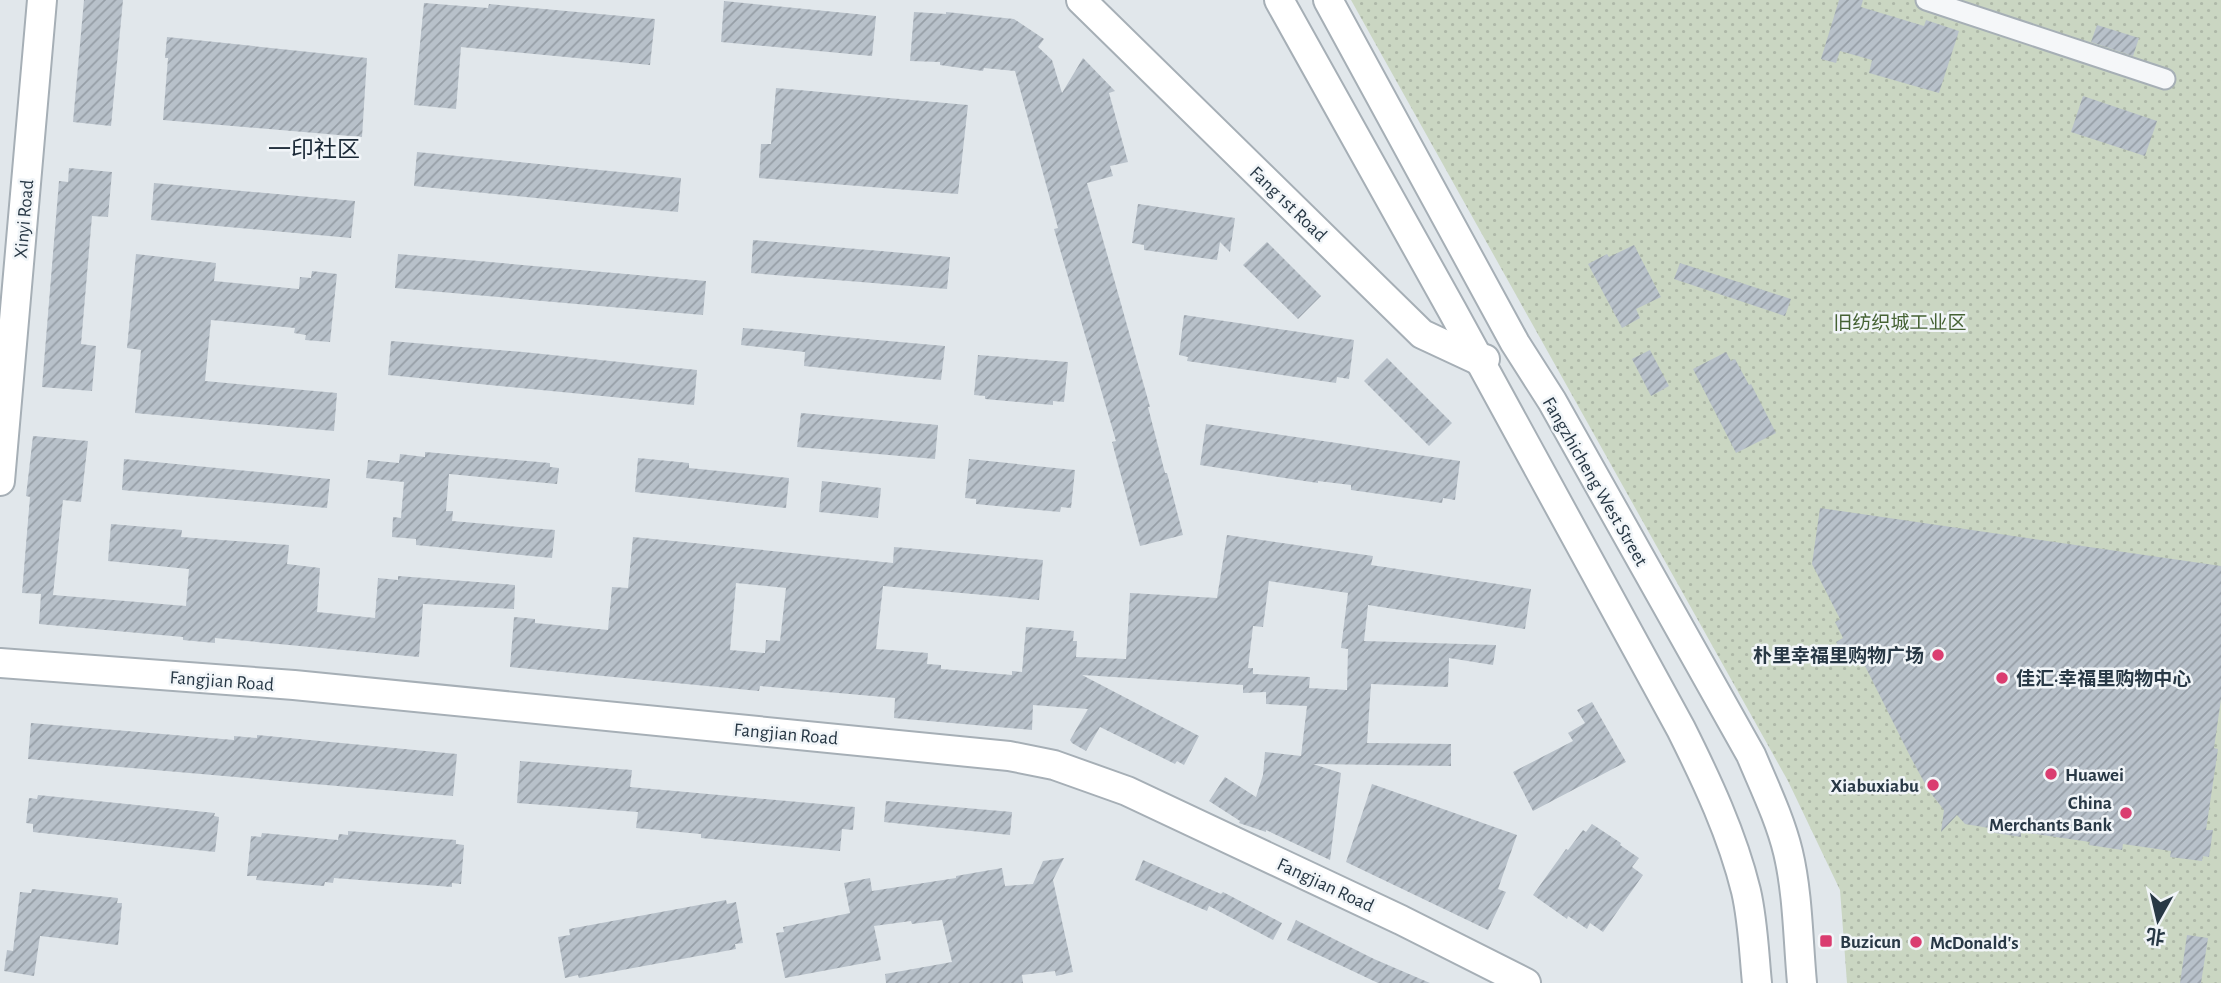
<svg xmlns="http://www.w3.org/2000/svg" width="2221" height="983" font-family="'Alegreya Sans','Noto Sans SC',sans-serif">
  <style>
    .grass { fill: url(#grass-dots) }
    .building { fill: url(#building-hatch); fill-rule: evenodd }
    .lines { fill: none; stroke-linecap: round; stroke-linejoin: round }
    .street-casing { stroke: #a6afb6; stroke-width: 23 }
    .secondary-casing { stroke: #a6afb6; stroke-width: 32 }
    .street { stroke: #f5f7f9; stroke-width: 19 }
    .secondary { stroke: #fff; stroke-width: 28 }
    .poi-dot { fill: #da3d70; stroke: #f1f5f8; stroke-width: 2.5 }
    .labels { text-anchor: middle; stroke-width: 5; stroke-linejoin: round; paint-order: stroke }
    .street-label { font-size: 19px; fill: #283845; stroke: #f1f5f8 }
    .park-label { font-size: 19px; fill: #456234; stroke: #f1f5f8 }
    .poi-label { font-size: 19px; font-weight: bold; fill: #283845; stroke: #f1f5f8; text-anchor: start }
    .quarter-label { font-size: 23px; fill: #1a2836; stroke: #f1f5f8 }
  </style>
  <defs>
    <pattern id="grass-dots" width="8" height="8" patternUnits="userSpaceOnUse" patternTransform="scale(1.75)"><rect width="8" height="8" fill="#cad6c2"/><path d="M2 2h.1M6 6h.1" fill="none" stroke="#aeb8a8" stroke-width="1.8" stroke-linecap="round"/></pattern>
    <pattern id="building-hatch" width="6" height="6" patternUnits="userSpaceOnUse" patternTransform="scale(1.75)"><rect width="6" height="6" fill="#b8c1ca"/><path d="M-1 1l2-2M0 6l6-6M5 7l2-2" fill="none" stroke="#969ea6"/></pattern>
  </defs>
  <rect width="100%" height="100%" fill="#e1e7eb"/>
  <polygon class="grass" points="1351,0 2221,0 2221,983 1847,983 1840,890 1788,781"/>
  <g class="building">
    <polygon points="84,0 123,0 111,126 73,122"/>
    <polygon points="1839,0 1863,0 1861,7 1924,26 1926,20 1959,31 1939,93 1869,73 1872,60 1840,51 1836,63 1821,59"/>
    <polygon points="724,1 876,16 872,56 721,42"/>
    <polygon points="424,3 488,8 489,4 655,19 650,65 461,47 456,109 414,105"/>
    <polygon points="914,12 946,14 946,12 1014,19 1044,39 1038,47 1052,60 1062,93 1083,58 1115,91 1109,93 1128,162 1110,166 1113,176 1087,183 1150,407 1148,407 1165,473 1167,473 1183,535 1140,546 1112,442 1116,441 1054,229 1058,228 1015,71 984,68 983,71 940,65 940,62 910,61"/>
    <polygon points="2097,25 2139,38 2133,56 2091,42"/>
    <polygon points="167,37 367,58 362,137 163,120 168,58 165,58"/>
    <polygon points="776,88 968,105 958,194 759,178 761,144 771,144"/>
    <polygon points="2083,96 2157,121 2145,156 2071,132"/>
    <polygon points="417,152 681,178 678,212 414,186"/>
    <polygon points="69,168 112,172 108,217 92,216 81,344 96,346 92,391 42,387 59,181 68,182"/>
    <polygon points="154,183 355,201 351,238 151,220"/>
    <polygon points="1138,204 1235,218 1230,252 1220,242 1217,260 1144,250 1144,245 1132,243"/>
    <polygon points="753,240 950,257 947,289 751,273"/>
    <polygon points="1267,242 1321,296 1298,319 1243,265"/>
    <polygon points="1634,245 1661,297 1636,309 1640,318 1622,328 1588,264 1607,254 1609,257"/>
    <polygon points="136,254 216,263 214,281 299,289 300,277 311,278 312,271 337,274 330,342 305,340 306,335 294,333 295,328 211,320 205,381 337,393 334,431 135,413 141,350 127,348"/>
    <polygon points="398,254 706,281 703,315 395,288"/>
    <polygon points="1680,263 1791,299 1785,316 1674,279"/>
    <polygon points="1184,315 1354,340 1349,379 1337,377 1336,383 1187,361 1188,357 1179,355"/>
    <polygon points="743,328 945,346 941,380 804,366 805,352 741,345"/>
    <polygon points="391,341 523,352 697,370 694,405 388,375"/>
    <polygon points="1650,350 1669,386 1651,396 1632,359"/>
    <polygon points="1726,352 1731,361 1735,359 1749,385 1751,384 1776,433 1736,453 1693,369"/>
    <polygon points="978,355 1068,362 1064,402 1053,401 1053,405 985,399 985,396 974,395"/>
    <polygon points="1387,358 1452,423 1429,446 1364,381"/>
    <polygon points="801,413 938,425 935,459 797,447"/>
    <polygon points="1206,424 1460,461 1455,500 1443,498 1442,503 1351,490 1351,485 1318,481 1318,483 1200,465"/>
    <polygon points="33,436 88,441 81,502 63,500 53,595 186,606 189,569 108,561 111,524 182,530 181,537 289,545 287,564 320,568 317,612 375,618 378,578 398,580 398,576 515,585 514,609 423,604 419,657 215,638 215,643 183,640 183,637 39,624 41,594 22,593 30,497 26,496"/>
    <polygon points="425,452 550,463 550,467 559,468 557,484 449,474 446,511 453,511 452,521 555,530 552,558 416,545 416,539 392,537 393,517 401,518 404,482 366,478 368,460 399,463 400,454 425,457"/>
    <polygon points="638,458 689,463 689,468 789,478 786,508 635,492"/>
    <polygon points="124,459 330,479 327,508 122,490"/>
    <polygon points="969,459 1075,470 1071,508 1061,507 1060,512 976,504 976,499 965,498"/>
    <polygon points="822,481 881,488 878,518 819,512"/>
    <polygon points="1820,508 2221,566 2221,699 2214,748 2218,749 2206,830 2213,830 2209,857 2203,856 2202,861 2170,857 2171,851 2123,844 2122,850 2089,845 2090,842 2021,832 2021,837 1989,832 1989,828 1965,824 1957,815 1941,832 1944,810 1929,791 1911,758 1861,658 1848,665 1836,642 1843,638 1835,622 1840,619 1812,564"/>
    <path d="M1227 535 1373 556 1371 565 1531 589 1525 629 1368 605 1364 641 1496 645 1493 665 1449 658 1448 687 1371 684 1367 743 1451 744V766L1313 764 1341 773 1330 860 1266 830V832L1239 823 1240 821 1209 801 1225 777 1256 797 1263 775 1265 752 1301 756 1307 706 1266 704V692L1243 693V685L1082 675 1199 736 1184 765 1177 761 1175 764 1100 727 1086 751 1072 743 1070 740 1088 709 1033 705 1032 730 894 718 895 698 760 686 759 691 510 667 514 617 535 619V623L608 630 612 587 628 588 633 537 893 563 894 547 1043 560 1039 600 883 586 876 649 928 653 927 664 941 665V669L1012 675V671L1022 672 1026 627 1074 631 1073 641H1077L1076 657 1126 659 1130 593 1217 598ZM1269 581 1348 593 1341 648 1348 649 1347 690 1309 688 1310 677 1253 674V668H1248L1253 626 1263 627ZM736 583 786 588 780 641 766 640 765 653 730 650Z"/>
    <polygon points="1592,702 1626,762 1533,811 1513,772 1573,741 1568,733 1585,723 1577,710"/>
    <polygon points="31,723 234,740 234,736 257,738 257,735 457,754 453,796 28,759"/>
    <polygon points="520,761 632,770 630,787 855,807 853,830 842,829 840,851 701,838 701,834 636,828 638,812 517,803"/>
    <polygon points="1372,784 1517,835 1498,889 1506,892 1488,930 1346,862"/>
    <polygon points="38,795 215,813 214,816 219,817 215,852 33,832 33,824 26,823 29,798 37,799"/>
    <polygon points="886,801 1012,812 1010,835 884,822"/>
    <polygon points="1592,824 1621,843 1620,845 1639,858 1632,867 1643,875 1603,932 1590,923 1587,929 1568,916 1567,919 1533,895 1566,849 1568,850 1583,830 1586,832"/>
    <polygon points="348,831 456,840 456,844 464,845 461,884 452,883 452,887 334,878 333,883 325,882 324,886 256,880 257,876 247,876 251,836 261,837 262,833 338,840 339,834 348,835"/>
    <polygon points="1064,858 1053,880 1073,972 1056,976 1055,971 1022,975 1023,983 886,983 885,974 952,962 942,920 912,924 911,921 874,926 881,960 785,978 776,933 784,932 783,927 850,913 844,883 870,878 872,891 956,878 956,876 1002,868 1005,886 1033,884 1043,861"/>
    <polygon points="1143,860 1221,894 1223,892 1282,923 1273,940 1209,906 1207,911 1135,880"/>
    <polygon points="32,889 118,898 117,903 122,903 118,945 40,936 34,976 4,971 7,950 13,951 20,892 31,893"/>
    <polygon points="726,900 727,904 736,902 743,943 735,944 736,949 579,978 578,975 565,978 558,937 570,935 569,929"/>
    <polygon points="1296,920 1374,959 1430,983 1378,983 1287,940"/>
    <polygon points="2187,935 2208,938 2201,983 2180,983"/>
  </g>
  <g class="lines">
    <g class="street-casing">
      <polyline id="street" points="1926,0 2165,79"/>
    </g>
    <g class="secondary-casing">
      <g id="secondary">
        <polyline points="1081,0 1422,334 1480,361 1485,359"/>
        <path d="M1279 0 1452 310 1681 729C1707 781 1732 834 1746 891 1753 921 1754 953 1757 983"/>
        <path d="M1328 0 1515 343 1552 401 1751 755C1764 786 1780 819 1788 852 1798 894 1798 940 1802 983"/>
        <polyline points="0,481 42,0"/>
        <polyline points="0,663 294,685 1009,756 1054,765 1127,791 1401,920 1526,983"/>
      </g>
    </g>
    <use href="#street" class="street"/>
    <use href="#secondary" class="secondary"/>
  </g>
  <g class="poi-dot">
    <circle cx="1938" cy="655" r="7"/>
    <circle cx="2002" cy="678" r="7"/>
    <circle cx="2051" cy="774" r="7"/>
    <circle cx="1933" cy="785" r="7"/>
    <circle cx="2126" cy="813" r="7"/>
    <rect x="1819" y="934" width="14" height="14" rx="3.5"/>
    <circle cx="1916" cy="942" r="7"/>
  </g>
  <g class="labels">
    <g class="street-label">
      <text transform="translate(1289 203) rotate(44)" y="7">Fang 1st Road</text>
      <text transform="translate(23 219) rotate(-85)" y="7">Xinyi Road</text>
      <text transform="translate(1596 481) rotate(60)" y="7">Fangzhicheng West Street</text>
      <text transform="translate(222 680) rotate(4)" y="7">Fangjian Road</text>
      <text transform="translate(786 733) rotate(5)" y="7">Fangjian Road</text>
      <text transform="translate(1326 884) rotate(25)" y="7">Fangjian Road</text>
    </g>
    <g class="park-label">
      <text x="1900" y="329">旧纺织城工业区</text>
    </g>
    <g class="poi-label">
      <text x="1924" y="662" text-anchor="end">朴里幸福里购物广场</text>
      <text x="2016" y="685">佳汇·幸福里购物中心</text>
      <text x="2065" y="781">Huawei</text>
      <text x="1919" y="792" text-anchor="end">Xiabuxiabu</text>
      <text x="2112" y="809" text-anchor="end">China<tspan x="2112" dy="22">Merchants Bank</tspan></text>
      <text x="1840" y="948">Buzicun</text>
      <text x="1930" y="949">McDonald's</text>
    </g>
    <g class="quarter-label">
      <text x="314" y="157">一印社区</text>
    </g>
  </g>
  <g transform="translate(2158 920) rotate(188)" stroke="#f1f5f8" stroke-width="5" paint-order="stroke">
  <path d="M0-5L12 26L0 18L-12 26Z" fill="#283845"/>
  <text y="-10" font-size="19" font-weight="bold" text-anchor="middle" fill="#283845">北</text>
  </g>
</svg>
